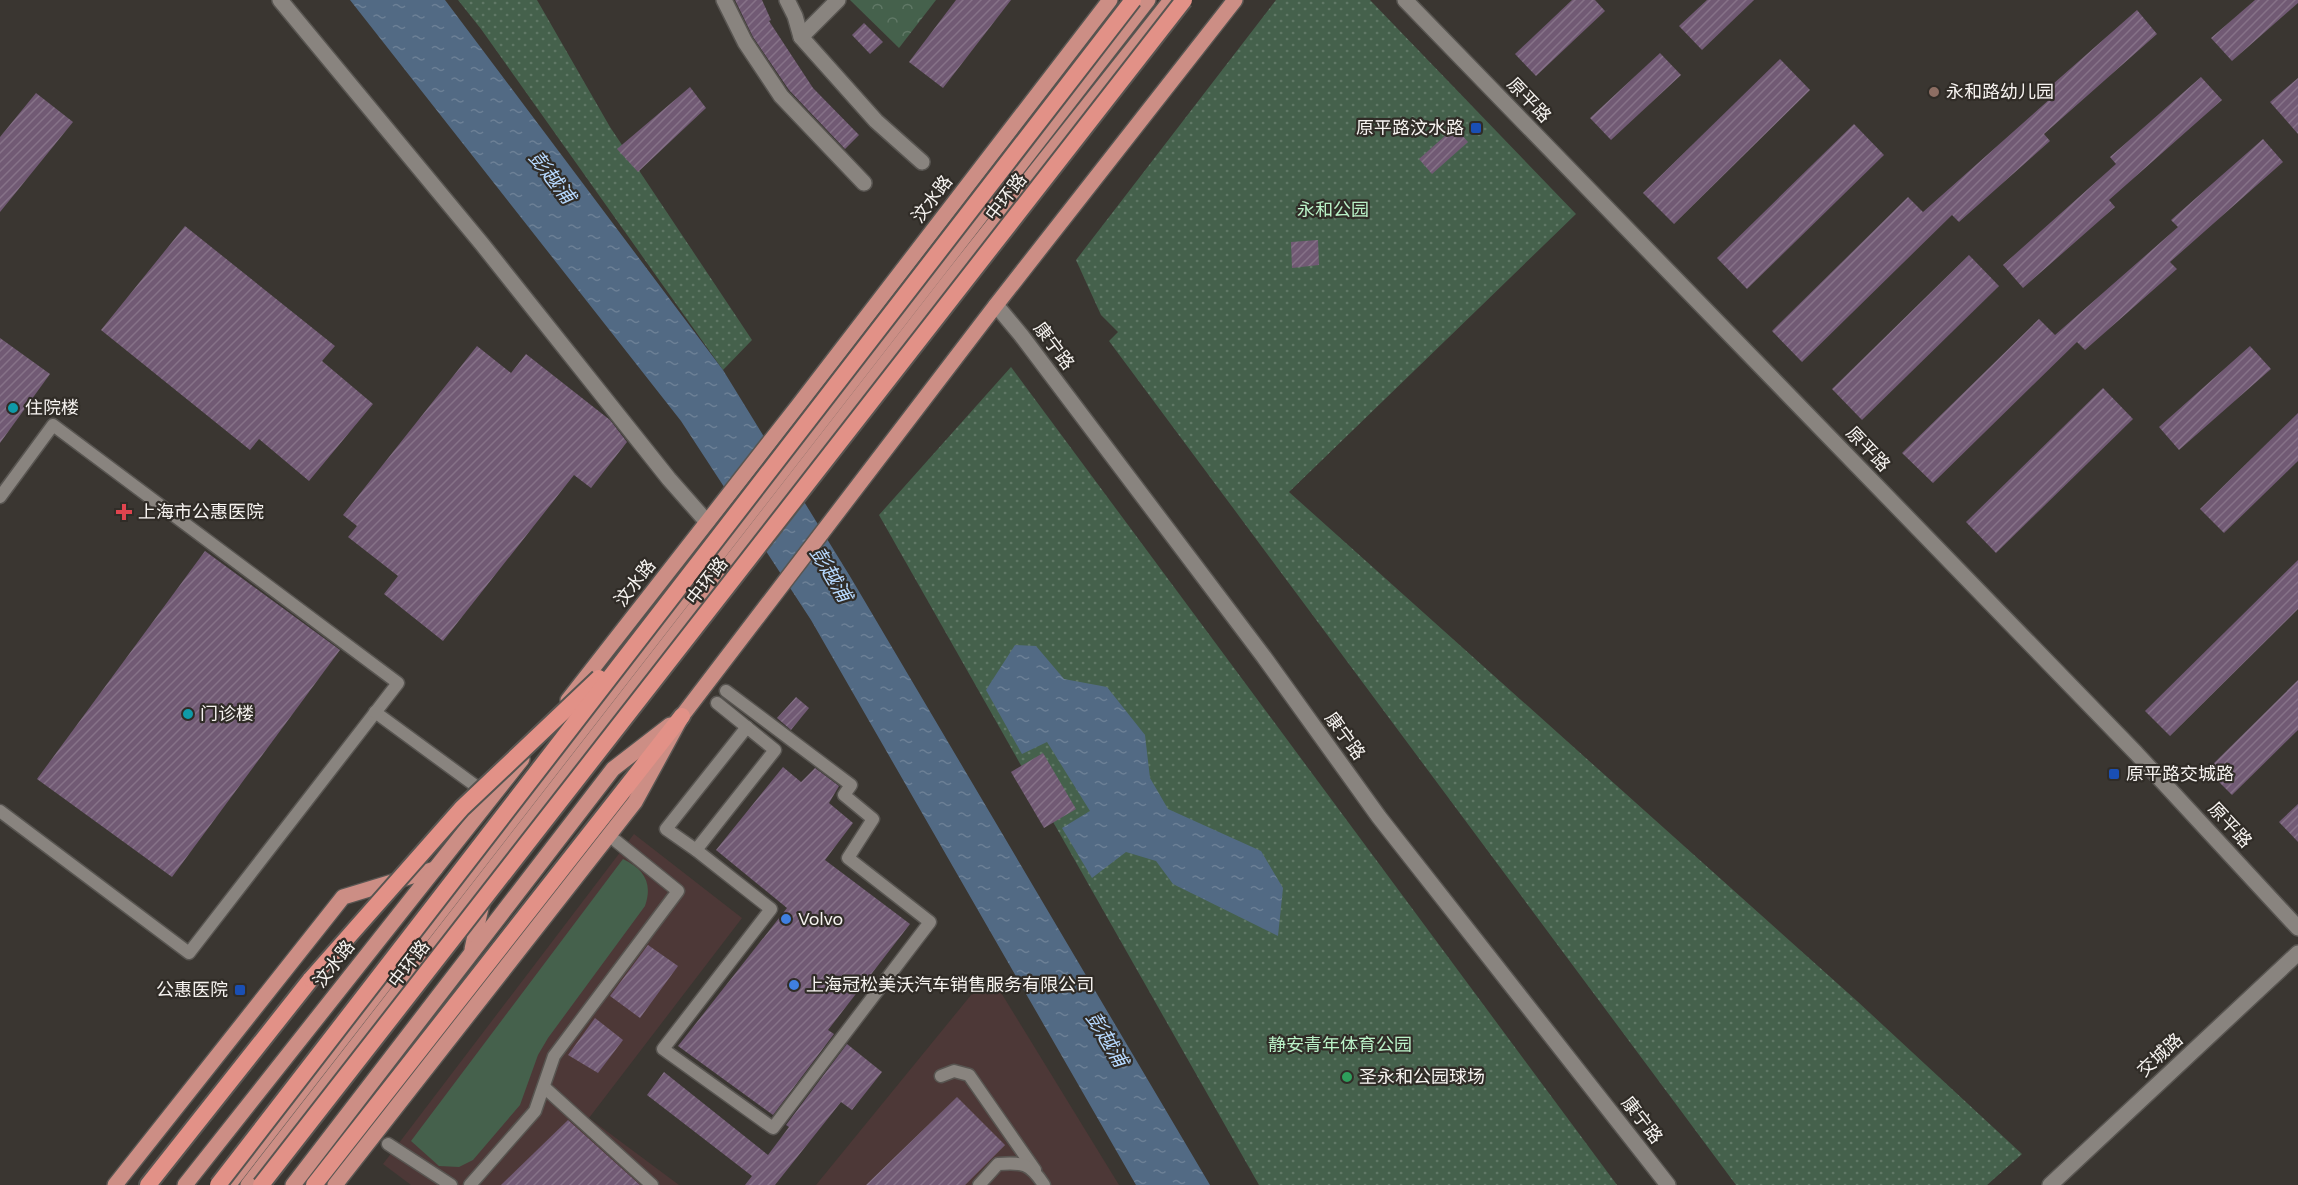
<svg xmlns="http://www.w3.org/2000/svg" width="2298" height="1185" font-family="'DM Sans','Noto Sans SC',sans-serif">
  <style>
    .commercial { fill: #4d3837 }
    .green { fill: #45614c }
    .forest { fill: url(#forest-crowns) }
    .park { fill: url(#park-dots) }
    .water { fill: url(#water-ripples) }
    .building { fill: url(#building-hatch) }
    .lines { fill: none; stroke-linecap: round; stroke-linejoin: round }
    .service-casing { stroke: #585551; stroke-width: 15 }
    .minor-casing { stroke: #585551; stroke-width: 18 }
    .tertiary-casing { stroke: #585551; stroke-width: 18 }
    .primary-casing { stroke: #585551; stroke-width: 18 }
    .trunk-casing { stroke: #585551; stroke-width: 20 }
    .service { stroke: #89847f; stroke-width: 12 }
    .minor { stroke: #89847f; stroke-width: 15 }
    .tertiary { stroke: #89847f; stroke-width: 15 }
    .primary { stroke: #cc8e85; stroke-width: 15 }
    .trunk { stroke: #e29187; stroke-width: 16 }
    .trunk-bridge-casing { stroke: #585551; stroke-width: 20; stroke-linecap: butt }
    .trunk-bridge { stroke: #e29187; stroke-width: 16 }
    .education-dot { fill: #8d6e63; stroke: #302c27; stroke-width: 2 }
    .transit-dot { fill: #1a4fb4; stroke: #302c27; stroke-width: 2 }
    .culture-dot { fill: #0f9aa8; stroke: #302c27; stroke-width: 2 }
    .health-dot { fill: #e0444e; stroke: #302c27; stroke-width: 2 }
    .shop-dot { fill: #3f7fe0; stroke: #302c27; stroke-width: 2 }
    .leisure-dot { fill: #2e9e5b; stroke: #302c27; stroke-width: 2 }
    .labels { text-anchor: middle; stroke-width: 4.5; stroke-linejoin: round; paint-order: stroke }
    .poi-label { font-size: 18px; fill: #f6f3f0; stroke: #302c27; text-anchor: start }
    .street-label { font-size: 18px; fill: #f6f3f0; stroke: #302c27 }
    .park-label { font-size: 18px; fill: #baf1c7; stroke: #302c27 }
    .water-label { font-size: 20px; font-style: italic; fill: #b6d8fe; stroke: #302c27 }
  </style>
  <defs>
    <pattern id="forest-crowns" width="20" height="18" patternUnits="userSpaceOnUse" patternTransform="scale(1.5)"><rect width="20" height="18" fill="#45614c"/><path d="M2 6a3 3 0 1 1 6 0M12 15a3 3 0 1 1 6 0" fill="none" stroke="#607866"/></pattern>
    <pattern id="park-dots" width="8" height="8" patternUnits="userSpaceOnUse" patternTransform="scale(1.5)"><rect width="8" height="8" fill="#45614c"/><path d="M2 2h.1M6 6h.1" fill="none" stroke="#607866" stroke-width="1.8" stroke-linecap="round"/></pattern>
    <pattern id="water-ripples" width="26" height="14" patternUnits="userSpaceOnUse" patternTransform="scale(1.5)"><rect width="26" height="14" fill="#526a84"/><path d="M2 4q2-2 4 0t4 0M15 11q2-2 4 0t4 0" fill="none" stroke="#6c8096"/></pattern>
    <pattern id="building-hatch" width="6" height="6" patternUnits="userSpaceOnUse" patternTransform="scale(1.5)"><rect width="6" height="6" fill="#715a74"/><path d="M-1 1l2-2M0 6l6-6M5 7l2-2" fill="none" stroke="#867288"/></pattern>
  </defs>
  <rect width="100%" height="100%" fill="#3a3631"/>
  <g class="commercial">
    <polygon points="634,834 742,918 589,1118 679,1185 411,1185 383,1164"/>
    <polygon points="989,973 1119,1185 816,1185"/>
  </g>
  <path class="green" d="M623 859C644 869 653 883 645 906L548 1038 538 1055 520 1105 473 1160 459 1167 439 1166 411 1141Z"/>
  <polygon class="forest" points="850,0 936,0 899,48"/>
  <g class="park">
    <polygon points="458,0 537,0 610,127 752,340 723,370 481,29"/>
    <polygon points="1276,0 1370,0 1576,214 1289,492 1857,1001 2022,1154 1987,1185 1736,1185 1109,341 1118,332 1101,315 1076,260"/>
    <polygon points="1011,367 1617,1185 1259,1185 879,515"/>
  </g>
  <g class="water">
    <polygon points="350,0 445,0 723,370 851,578 1210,1185 1136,1185 811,620 681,421"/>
    <polygon points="1015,645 1036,646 1064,679 1107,687 1145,735 1150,778 1168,809 1261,851 1283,888 1278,936 1173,884 1156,861 1126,852 1092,878 1062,828 1090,811 1047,742 1022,754 986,690"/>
  </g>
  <g class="building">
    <polygon points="735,0 762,0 771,20 769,21 813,88 859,135 845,149 789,90 753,37"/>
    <polygon points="956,0 1011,0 943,88 909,62"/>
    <polygon points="1572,0 1595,0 1605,11 1536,76 1515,54"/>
    <polygon points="1707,0 1754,0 1702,50 1679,26"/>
    <polygon points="2255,0 2298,0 2298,3 2232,61 2211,38"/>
    <polygon points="2137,10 2157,34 2044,134 2050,141 1959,222 1952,215 1802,362 1772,331 1908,197 1923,212 2051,98 2045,91"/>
    <polygon points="864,23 883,42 870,54 852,35"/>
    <polygon points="1660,53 1681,75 1611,140 1590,118"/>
    <polygon points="1780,59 1810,90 1674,224 1643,193"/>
    <polygon points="2201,77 2222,100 2109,200 2115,207 2023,288 2003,265 2116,164 2110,157"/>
    <polygon points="2298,78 2298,134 2270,102"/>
    <polygon points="690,87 706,108 638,172 617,149"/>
    <polygon points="36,93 73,122 0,212 0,137"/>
    <polygon points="1854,124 1884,155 1747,289 1717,258"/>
    <polygon points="1455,127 1468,142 1432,174 1419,159"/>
    <polygon points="2263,139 2283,162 2170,262 2177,269 2085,350 2077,342 1933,483 1902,453 2039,319 2055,335 2178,227 2171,220"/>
    <polygon points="185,226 335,346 322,361 373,404 309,481 259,439 250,450 101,330"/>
    <polygon points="1318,240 1319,265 1292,268 1291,242"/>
    <polygon points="1969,255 1999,286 1862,420 1832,389"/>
    <polygon points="0,338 50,374 0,443"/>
    <polygon points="477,346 511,373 526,354 610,420 627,442 591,488 574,475 443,641 384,594 398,576 348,537 357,526 343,515"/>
    <polygon points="2250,346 2271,369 2179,450 2159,427"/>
    <polygon points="2103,388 2133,419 1996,553 1966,522"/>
    <polygon points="2298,413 2298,461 2224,533 2200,509"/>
    <polygon points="205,551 340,650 172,877 37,779"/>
    <polygon points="2298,560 2298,609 2170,736 2145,711"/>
    <polygon points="2298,680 2298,730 2232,795 2207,770"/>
    <polygon points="796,697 809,708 791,730 777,718"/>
    <polygon points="1043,753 1076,809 1044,828 1011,772"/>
    <polygon points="783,767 801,782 815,768 839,786 829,803 853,823 825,860 910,924 828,1030 834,1034 773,1115 678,1046 787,908 716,850"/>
    <polygon points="2298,804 2298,842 2279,822"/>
    <polygon points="648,945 678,966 640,1018 610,996"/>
    <polygon points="595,1018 623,1040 598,1073 568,1055"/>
    <polygon points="847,1044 882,1072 852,1110 841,1102 775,1185 745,1185 752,1176 647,1095 664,1072 768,1155 789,1127 786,1125"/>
    <polygon points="957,1097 1005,1145 965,1185 866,1185"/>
    <polygon points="568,1120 640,1185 501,1185"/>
  </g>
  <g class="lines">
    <g class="service-casing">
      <g id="service">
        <polyline points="0,497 53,425 398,683 189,953 0,811"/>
        <polyline points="717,703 775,750 696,850 771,909 663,1049 773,1128 930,922 848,858 873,819 844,795 851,785 726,691"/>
        <polyline points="375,712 488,795"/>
        <polyline points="696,850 666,829 747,727"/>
        <polyline points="941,1076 954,1071 969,1075 1035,1170"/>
        <polyline points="544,1087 652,1185"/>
        <polyline points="388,1144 451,1185"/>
        <polyline points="470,1185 535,1111 554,1056 678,891 616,841"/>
        <path d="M979 1185 998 1164C1023 1162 1030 1163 1044 1185"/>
      </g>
    </g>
    <g class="minor-casing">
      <g id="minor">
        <polyline points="280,0 482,244 669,479 707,522"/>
        <polyline points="724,0 745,42 781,96 864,183"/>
        <polyline points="787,0 795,16 801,37 876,121 922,162"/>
        <polyline points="801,37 838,0"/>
        <polyline points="2050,1185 2298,953"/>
      </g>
    </g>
    <g class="tertiary-casing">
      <g id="tertiary">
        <polyline points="1405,0 2136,753 2298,928"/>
        <polyline points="996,305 1021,335 1264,657 1379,817 1668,1185"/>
      </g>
    </g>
    <g class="primary-casing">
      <g id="primary">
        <polyline points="568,700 797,407 1110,0"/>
        <polyline points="472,949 483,899"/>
        <polyline points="230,1183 1148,0"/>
        <polyline points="115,1185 343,897 435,869"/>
        <polyline points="185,1185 522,759"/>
        <polyline points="248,1185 948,282 1171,0"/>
        <polyline points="293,1185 613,769 670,725"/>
        <polyline points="335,1185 635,802 682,716 996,305 1235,0"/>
      </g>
    </g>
    <g class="trunk-casing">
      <g id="trunk">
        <polyline points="148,1185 311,979"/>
        <polyline points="314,1185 682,716"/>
      </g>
    </g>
    <use href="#service" class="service"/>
    <use href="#minor" class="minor"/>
    <use href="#tertiary" class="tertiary"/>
    <use href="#primary" class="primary"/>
    <use href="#trunk" class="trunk"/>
    <g class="trunk-bridge-casing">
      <g id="trunk-bridge">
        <polyline points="311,979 462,808 599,678"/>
        <polyline points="218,1185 1133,0"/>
        <polyline points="261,1185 1184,0"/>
      </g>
    </g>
    <use href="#trunk-bridge" class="trunk-bridge"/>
  </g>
  <circle class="education-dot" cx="1934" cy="92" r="6"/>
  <g class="transit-dot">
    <rect x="1470" y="122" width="12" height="12" rx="3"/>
    <rect x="2108" y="768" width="12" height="12" rx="3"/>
    <rect x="234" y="984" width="12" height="12" rx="3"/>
  </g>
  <g class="culture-dot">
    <circle cx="13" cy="408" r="6"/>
    <circle cx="188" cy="714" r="6"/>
  </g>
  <path class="health-dot" d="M121 503h6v6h6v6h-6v6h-6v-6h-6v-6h6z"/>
  <g class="shop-dot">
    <circle cx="786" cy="919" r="6"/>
    <circle cx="794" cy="985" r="6"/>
  </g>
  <circle class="leisure-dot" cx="1347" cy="1077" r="6"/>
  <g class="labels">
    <g class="poi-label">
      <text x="1946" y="98">永和路幼儿园</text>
      <text x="1464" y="134" text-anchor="end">原平路汶水路</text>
      <text x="25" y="414">住院楼</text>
      <text x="138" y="518">上海市公惠医院</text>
      <text x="200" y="720">门诊楼</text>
      <text x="2126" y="780">原平路交城路</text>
      <text x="798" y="925">Volvo</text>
      <text x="806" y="991">上海冠松美沃汽车销售服务有限公司</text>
      <text x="228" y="996" text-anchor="end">公惠医院</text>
      <text x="1359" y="1083">圣永和公园球场</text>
    </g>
    <g class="street-label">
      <text transform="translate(1529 100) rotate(46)" y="6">原平路</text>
      <text transform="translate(1006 197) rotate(-52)" y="6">中环路</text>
      <text transform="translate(932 199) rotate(-53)" y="6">汶水路</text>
      <text transform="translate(1054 346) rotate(53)" y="6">康宁路</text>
      <text transform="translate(1868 449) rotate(46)" y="6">原平路</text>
      <text transform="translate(707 581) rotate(-52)" y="6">中环路</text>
      <text transform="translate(635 583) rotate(-52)" y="6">汶水路</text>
      <text transform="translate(1345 736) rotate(54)" y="6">康宁路</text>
      <text transform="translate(2230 825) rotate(47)" y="6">原平路</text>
      <text transform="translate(334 964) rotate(-52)" y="6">汶水路</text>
      <text transform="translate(409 964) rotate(-52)" y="6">中环路</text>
      <text transform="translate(2160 1055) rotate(-43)" y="6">交城路</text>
      <text transform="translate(1642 1120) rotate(52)" y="6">康宁路</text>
    </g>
    <g class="park-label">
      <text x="1333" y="216">永和公园</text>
      <text x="1340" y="1051">静安青年体育公园</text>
    </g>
    <g class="water-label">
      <text transform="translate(552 177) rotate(52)" y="7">彭越浦</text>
      <text transform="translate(831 574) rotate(59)" y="7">彭越浦</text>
      <text transform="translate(1107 1039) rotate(59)" y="7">彭越浦</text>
    </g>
  </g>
</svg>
